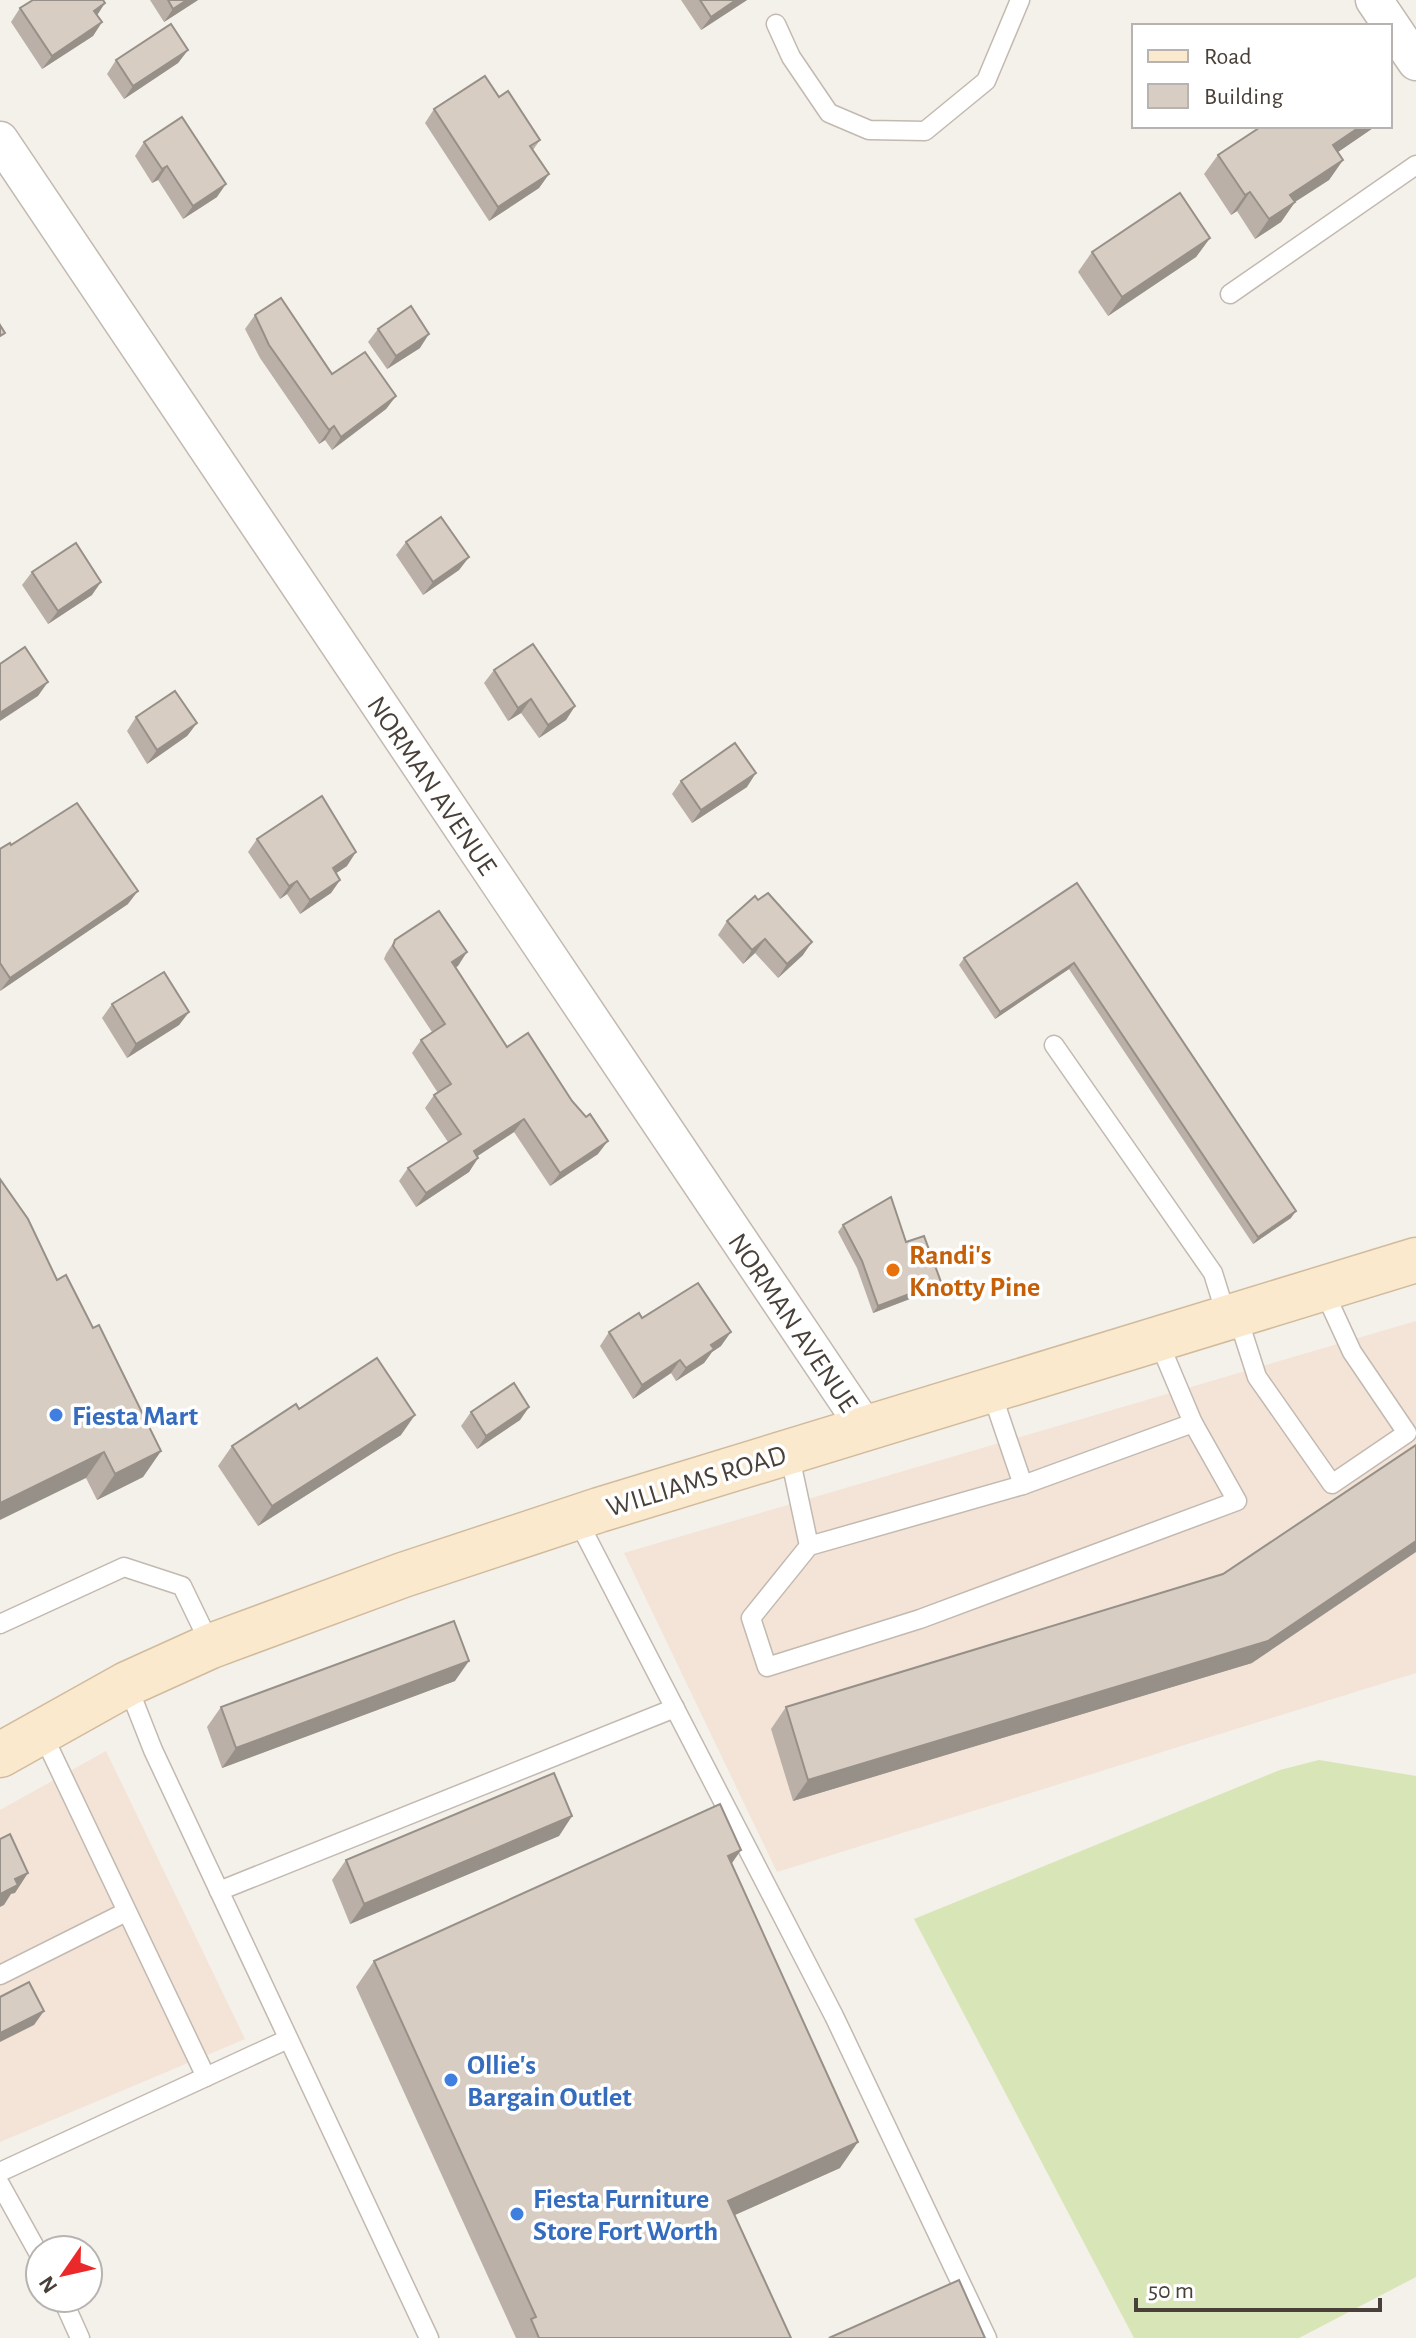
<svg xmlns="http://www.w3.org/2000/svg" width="1416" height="2338" font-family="'Alegreya Sans',sans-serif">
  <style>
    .commercial { fill: #f4e4d7 }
    .garden { fill: #d8e5b6 }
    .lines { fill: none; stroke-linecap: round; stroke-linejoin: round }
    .lane-casing { stroke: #c2b9b0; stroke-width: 21 }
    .street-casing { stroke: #c2b9b0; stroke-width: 39 }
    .secondary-casing { stroke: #d1bb9d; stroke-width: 47 }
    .lane { stroke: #fff; stroke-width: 18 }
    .street { stroke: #fff; stroke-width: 36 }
    .secondary { stroke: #fbe9cd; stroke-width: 44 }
    .wall { fill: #bab0a8 }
    .shaded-wall { fill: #979088 }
    .building { fill: #d8cdc3; stroke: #979088; stroke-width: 2 }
    .food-dot { fill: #e8710a; stroke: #fff; stroke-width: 3 }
    .shop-dot { fill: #3f7fe0; stroke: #fff; stroke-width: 3 }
    .labels { text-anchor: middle; stroke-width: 7; stroke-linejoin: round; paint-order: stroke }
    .street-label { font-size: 28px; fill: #484039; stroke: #fff }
    .food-label { font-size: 28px; font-weight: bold; fill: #c56008; stroke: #fff; text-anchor: start }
    .shop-label { font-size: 28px; font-weight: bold; fill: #366cbe; stroke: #fff; text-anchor: start }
  </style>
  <rect width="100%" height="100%" fill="#f4f0ea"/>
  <g class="commercial">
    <polygon points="1416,1321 1416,1673 777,1872 624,1553"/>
    <polygon points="106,1751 245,2039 0,2142 0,1810"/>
  </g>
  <polygon class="garden" points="1319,1760 1416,1776 1416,2277 1299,2338 1134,2338 914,1919 1280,1770"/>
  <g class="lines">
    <g class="lane-casing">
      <g id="lane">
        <polyline points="776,24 791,57 829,113 869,130 925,131 986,81 1020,0"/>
        <polyline points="1230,294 1416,165"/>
        <polyline points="1054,1045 1213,1273 1227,1318"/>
        <polyline points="1237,1315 1257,1377 1332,1484 1407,1433 1352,1352 1323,1289"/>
        <polyline points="789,1452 809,1546 751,1618 767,1667 920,1619 1237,1501 1193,1423 1158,1340"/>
        <polyline points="1023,1485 1193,1423"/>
        <polyline points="576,1517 834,2016 987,2338"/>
        <polyline points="809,1546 1023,1485 991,1391"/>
        <polyline points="0,1624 124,1567 182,1586 211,1646"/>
        <polyline points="127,1684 153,1750 429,2338"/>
        <polyline points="42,1733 206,2077"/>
        <polyline points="219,1891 675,1708"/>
        <polyline points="0,1975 126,1912"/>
        <polyline points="0,2172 288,2039"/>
        <polyline points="0,2184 40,2256"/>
        <polyline points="62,2298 80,2338"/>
      </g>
    </g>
    <g class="street-casing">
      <g id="street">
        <polyline points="1374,0 1416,62"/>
        <polyline points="0,140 866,1429"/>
      </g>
    </g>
    <g class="secondary-casing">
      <polyline id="secondary" points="0,1755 127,1684 211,1646 403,1575 599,1510 1416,1260"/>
    </g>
    <use href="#lane" class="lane"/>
    <use href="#street" class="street"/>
    <use href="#secondary" class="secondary"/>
  </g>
  <g class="wall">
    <polygon points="150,0 198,0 164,22"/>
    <polygon points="681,0 747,0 701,30"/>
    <polygon points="20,8 97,15 102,22 93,36 42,69 11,22"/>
    <polygon points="188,50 178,63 124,99 107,74 116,60"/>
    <polygon points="499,97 540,140 533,150 549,174 539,188 489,221 425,123 434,109"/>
    <polygon points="1262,126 1376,126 1338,152 1343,160 1329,180 1295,202 1281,222 1255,239 1237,211 1231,215 1204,174 1218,155"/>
    <polygon points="144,142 217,197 183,219 158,180 152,183 135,156"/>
    <polygon points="1210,238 1196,257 1108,316 1078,272 1092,252"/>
    <polygon points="255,315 332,374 396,396 386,409 332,450 325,440 319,444 260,358 245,329"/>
    <polygon points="378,329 420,348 387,369 368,342"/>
    <polygon points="406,542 469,557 459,570 423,595 396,555"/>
    <polygon points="32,572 92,595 48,624 22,585"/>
    <polygon points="494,670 575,706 566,720 539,738 521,713 508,721 484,683"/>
    <polygon points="136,717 197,723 187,736 147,764 127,731"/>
    <polygon points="681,781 747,787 692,823 672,794"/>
    <polygon points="257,839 347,866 336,873 340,880 331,893 300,914 287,894 280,899 248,852"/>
    <polygon points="11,845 128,904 0,991 0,849"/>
    <polygon points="1077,883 1291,1218 1253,1244 1069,969 995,1019 959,965 964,958"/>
    <polygon points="727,921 803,955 778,978 755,953 743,964 718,935"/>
    <polygon points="395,940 467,952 455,967 507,1047 598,1154 550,1186 514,1132 477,1156 478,1158 469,1172 416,1207 399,1181 408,1168 448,1142 425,1108 434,1095 438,1093 412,1053 421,1040 432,1032 384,959 386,954"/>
    <polygon points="112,1004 189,1012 179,1025 127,1058 102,1018"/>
    <polygon points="843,1225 906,1242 936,1289 873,1313 857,1268 838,1232"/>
    <polygon points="57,1280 93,1328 161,1451 143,1477 97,1500 86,1478"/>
    <polygon points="642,1318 721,1346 712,1352 704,1363 676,1381 671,1373 633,1399 600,1346 609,1332"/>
    <polygon points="529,1407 520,1420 477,1449 461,1426 471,1412"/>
    <polygon points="299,1409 401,1435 258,1526 218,1466 232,1446"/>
    <polygon points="1223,1574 1252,1663 793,1801 771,1729 786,1707"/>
    <polygon points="455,1681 222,1768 207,1727 221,1707"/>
    <polygon points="572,1816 559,1836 350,1924 332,1880 346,1860"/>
    <polygon points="741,1850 731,1864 840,2168 735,2215 791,2338 516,2338 356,1987 374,1961"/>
  </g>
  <g class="shaded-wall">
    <polygon points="187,0 198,0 164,22 173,9"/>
    <polygon points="736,0 747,0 701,30 711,17"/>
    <polygon points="105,3 96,17 94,11"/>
    <polygon points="102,22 93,36 42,69 52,56"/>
    <polygon points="188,50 178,63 124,99 133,86"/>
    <polygon points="1361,126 1376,126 1319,165 1333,145"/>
    <polygon points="1343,160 1329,180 1276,214 1290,195"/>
    <polygon points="167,166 158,180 152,183 162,169"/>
    <polygon points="549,174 539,188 489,221 498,207"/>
    <polygon points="226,184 217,197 183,219 193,206"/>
    <polygon points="1250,192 1237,211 1231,215 1245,195"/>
    <polygon points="1295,202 1281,222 1255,239 1269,219"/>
    <polygon points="1210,238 1196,257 1108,316 1122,297"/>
    <polygon points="429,334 420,348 387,369 396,356"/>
    <polygon points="396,396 386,409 332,450 341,437"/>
    <polygon points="334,426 325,440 319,444 329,430"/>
    <polygon points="469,557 459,570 423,595 433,582"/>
    <polygon points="101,582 92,595 48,624 58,611"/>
    <polygon points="48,682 38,696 0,721 0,713"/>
    <polygon points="531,699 521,713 508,721 518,708"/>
    <polygon points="575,706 566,720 539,738 548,725"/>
    <polygon points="197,723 187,736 147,764 157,750"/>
    <polygon points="756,773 747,787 692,823 701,810"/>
    <polygon points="356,852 347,866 323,882 333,868"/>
    <polygon points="340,880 331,893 300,914 310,900"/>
    <polygon points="297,881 287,894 280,899 289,886"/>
    <polygon points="138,891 128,904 0,991 10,978"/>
    <polygon points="765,939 755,953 743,964 752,950"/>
    <polygon points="812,942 803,955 778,978 787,964"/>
    <polygon points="467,952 458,966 442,976 452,962"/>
    <polygon points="1074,963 1069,969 995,1019 1000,1012"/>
    <polygon points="189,1012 179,1025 127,1058 136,1044"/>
    <polygon points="524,1119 514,1132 464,1165 474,1151"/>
    <polygon points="608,1141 598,1154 550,1186 560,1173"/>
    <polygon points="478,1158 469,1172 416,1207 426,1193"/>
    <polygon points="1296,1211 1291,1218 1253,1244 1258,1237"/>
    <polygon points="941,1282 936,1289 873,1313 878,1306"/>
    <polygon points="731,1332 721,1346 712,1352 704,1363 676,1381 686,1368 711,1345"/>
    <polygon points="680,1360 671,1373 633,1399 642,1385"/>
    <polygon points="529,1407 520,1420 477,1449 486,1436"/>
    <polygon points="415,1415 401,1435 258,1526 272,1506"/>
    <polygon points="161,1451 143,1477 97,1500 115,1474"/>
    <polygon points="104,1452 86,1478 0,1520 0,1503"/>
    <polygon points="1416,1541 1416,1552 1252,1663 793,1801 808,1780"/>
    <polygon points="469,1661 455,1681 222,1768 236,1748"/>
    <polygon points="572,1816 559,1836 350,1924 364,1904"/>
    <polygon points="741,1850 723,1876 728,1856"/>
    <polygon points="28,1873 15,1893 11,1894 4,1905 0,1907 0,1894 15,1879"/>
    <polygon points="44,2011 34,2025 0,2042 0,2033"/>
    <polygon points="858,2142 840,2168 710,2226 728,2201"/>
  </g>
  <g class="building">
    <polygon points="33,0 103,0 105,3 94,11 102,22 52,56 20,8"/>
    <polygon points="168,0 187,0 173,9"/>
    <polygon points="700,0 736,0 711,17"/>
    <polygon points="171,24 188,50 133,86 116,60"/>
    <polygon points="485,76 499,97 508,91 540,140 530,146 549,174 498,207 434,109"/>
    <polygon points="182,117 226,184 193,206 167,166 162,169 144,142"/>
    <polygon points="1262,126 1361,126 1333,145 1343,160 1290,195 1295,202 1269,219 1250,192 1245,195 1218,155"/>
    <polygon points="1180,193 1210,238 1122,297 1092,252"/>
    <polygon points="281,298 332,374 365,352 396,396 341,437 334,426 329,430 269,345 255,315"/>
    <polygon points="411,306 429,334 396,356 378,329"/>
    <polygon points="0,325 5,333 0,336"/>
    <polygon points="441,517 469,557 433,582 406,542"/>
    <polygon points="76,543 101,582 58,611 32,572"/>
    <polygon points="533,644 575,706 548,725 531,699 518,708 494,670"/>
    <polygon points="25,647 48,682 0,713 0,664"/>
    <polygon points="175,691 197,723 157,750 136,717"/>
    <polygon points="735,743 756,773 701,810 681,781"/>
    <polygon points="322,796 356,852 333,868 340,880 310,900 297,881 289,886 257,839"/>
    <polygon points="77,803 138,891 10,978 0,963 0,849 10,843 11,845"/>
    <polygon points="1077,883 1296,1211 1258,1237 1074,963 1000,1012 964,958"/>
    <polygon points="768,893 812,942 787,964 765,939 752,950 727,921 755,896 758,900"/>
    <polygon points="439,911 467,952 452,962 507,1047 528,1033 572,1101 586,1117 590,1114 608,1141 560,1173 524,1119 474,1151 478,1158 426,1193 408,1168 461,1134 434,1095 451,1084 421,1040 445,1024 393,946 395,940"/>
    <polygon points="164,972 189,1012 136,1044 112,1004"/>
    <polygon points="0,1179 28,1219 57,1280 66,1275 93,1328 99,1325 161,1451 115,1474 104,1452 0,1503"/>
    <polygon points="891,1197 906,1242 924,1236 941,1282 878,1306 862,1261 843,1225"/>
    <polygon points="698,1283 731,1332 711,1345 714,1349 686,1368 680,1360 642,1385 609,1332 639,1313 642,1318"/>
    <polygon points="377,1358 415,1415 272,1506 232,1446 296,1404 299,1409"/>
    <polygon points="514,1383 529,1407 486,1436 471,1412"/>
    <polygon points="1416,1445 1416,1541 1268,1641 808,1780 786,1707 1223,1574"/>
    <polygon points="454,1621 469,1661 236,1748 221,1707"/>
    <polygon points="554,1773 572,1816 364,1904 346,1860"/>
    <polygon points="720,1804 741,1850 728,1856 858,2142 728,2201 791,2338 539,2338 531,2319 536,2317 374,1961"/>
    <polygon points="10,1834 28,1873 15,1879 18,1885 0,1894 0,1839"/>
    <polygon points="29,1982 44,2011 0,2033 0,1997"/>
    <polygon points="959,2280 985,2338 829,2338"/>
  </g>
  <circle class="food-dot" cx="893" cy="1270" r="8"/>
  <g class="shop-dot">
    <circle cx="56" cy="1415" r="8"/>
    <circle cx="451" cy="2080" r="8"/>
    <circle cx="517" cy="2214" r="8"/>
  </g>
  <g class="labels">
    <g class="street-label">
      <text transform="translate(433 785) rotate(56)" y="10">NORMAN AVENUE</text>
      <text transform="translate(794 1322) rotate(56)" y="10">NORMAN AVENUE</text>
      <text transform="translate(696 1480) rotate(-17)" y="10">WILLIAMS ROAD</text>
    </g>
    <g class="food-label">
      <text x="909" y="1264">Randi's<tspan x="909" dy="32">Knotty Pine</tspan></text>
    </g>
    <g class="shop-label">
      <text x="72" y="1425">Fiesta Mart</text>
      <text x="467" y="2074">Ollie's<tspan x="467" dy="32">Bargain Outlet</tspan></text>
      <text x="533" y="2208">Fiesta Furniture<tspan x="533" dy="32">Store Fort Worth</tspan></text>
    </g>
  </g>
  <rect x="1132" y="24" width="260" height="104" fill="#ffffff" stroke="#b6b3b0" stroke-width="2"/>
  <rect x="1148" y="50" width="40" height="12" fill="#fbe9cd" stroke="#b6b3b0" stroke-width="2"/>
  <text x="1204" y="64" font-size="24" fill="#484039">Road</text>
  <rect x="1148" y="84" width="40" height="24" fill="#d8cdc3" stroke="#b6b3b0" stroke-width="2"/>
  <text x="1204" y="104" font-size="24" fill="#484039">Building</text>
  <g transform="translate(64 2274) rotate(236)"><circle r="38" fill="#ffffff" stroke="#b6b3b0" stroke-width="2"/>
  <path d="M0-6L14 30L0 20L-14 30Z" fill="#ec292a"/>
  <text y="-12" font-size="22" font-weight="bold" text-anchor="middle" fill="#484039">N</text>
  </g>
  <path d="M1136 2298v12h244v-12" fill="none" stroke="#484039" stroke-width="4"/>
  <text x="1148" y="2298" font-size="24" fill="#484039" stroke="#ffffff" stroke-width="6" paint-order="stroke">50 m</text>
</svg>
